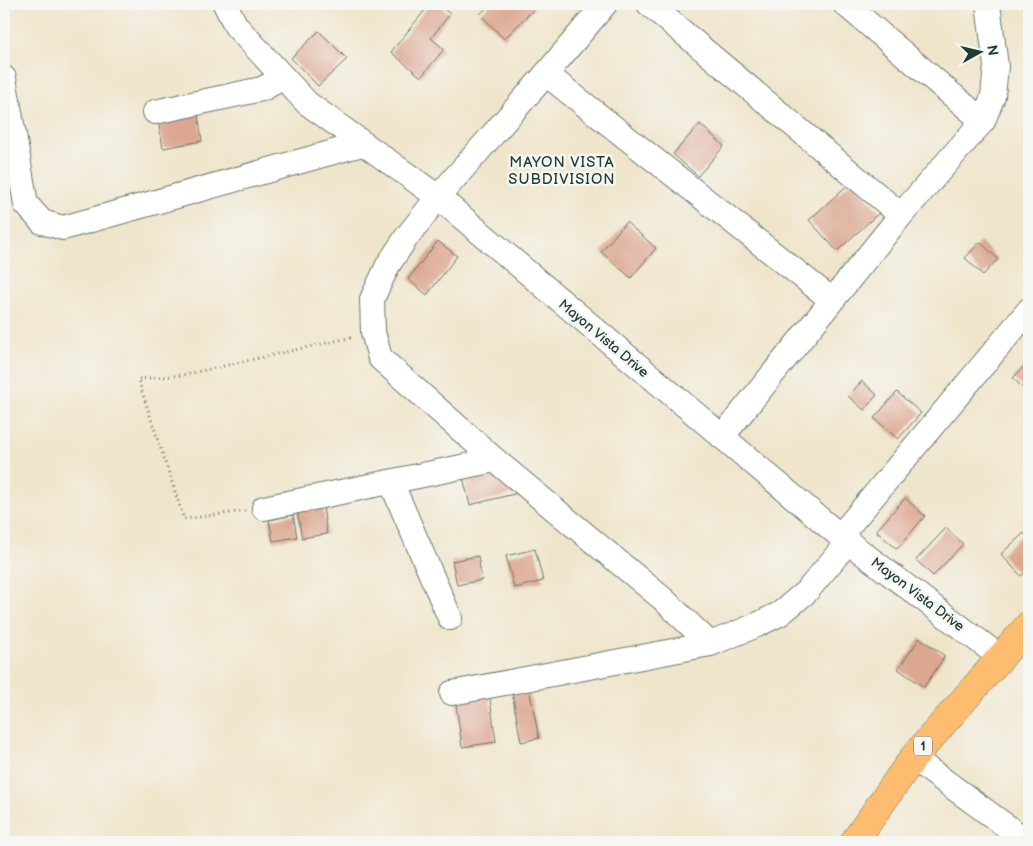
<svg xmlns="http://www.w3.org/2000/svg" width="1033" height="846" font-family="'Balsamiq Sans',sans-serif">
  <style>
    .building { fill: #dca690 }
    .lines { fill: none; stroke-linecap: round; stroke-linejoin: round }
    .street-casing { stroke: #687869; stroke-width: 26 }
    .highway-casing { stroke: #687869; stroke-width: 29 }
    .path { stroke: #687869; stroke-width: 3; stroke-dasharray: 1 4; stroke-linecap: butt }
    .street { stroke: #fff; stroke-width: 24 }
    .highway { stroke: #fdbc70; stroke-width: 28 }
    .labels { text-anchor: middle; stroke-width: 5; stroke-linejoin: round; paint-order: stroke }
    .shield { fill: #f6f6f2; stroke: #60746d; stroke-width: 1 }
    .shield-label { font-size: 12px; font-weight: bold; fill: #1f3d34 }
    .street-label { font-size: 14px; fill: #1f3d34; stroke: #f6f6f2 }
    .neighbourhood-label { font-size: 15px; letter-spacing: 1px; fill: #1f3d34; stroke: #f6f6f2 }
  </style>
  <rect width="100%" height="100%" fill="#f6f6f2"/>
  <filter id="ink" filterUnits="userSpaceOnUse"><feTurbulence type="fractalNoise" baseFrequency=".02" numOctaves="2"/><feDisplacementMap in="SourceGraphic" scale="10" xChannelSelector="R" yChannelSelector="G"/><feConvolveMatrix kernelMatrix="1 2 1 2 8 2 1 2 1" color-interpolation-filters="sRGB"/></filter>
  <filter id="wash" filterUnits="userSpaceOnUse"><feTurbulence type="fractalNoise" baseFrequency=".0096" numOctaves="4" result="noise"/><feDisplacementMap in="SourceGraphic" scale="20" xChannelSelector="R" yChannelSelector="G"/><feGaussianBlur stdDeviation="1.12" result="paint"/><feColorMatrix in="noise" values="0 0 0 0 0 0 0 0 0 0 0 0 0 0 0 0 0 1.4 0 .05"/><feComposite in="paint" operator="in"/></filter>
  <g filter="url(#wash)">
    <rect width="100%" height="100%" fill="#efe5cb"/>
    <g id="blocks">
      <g class="building">
        <polygon points="430,4 438,4 450,14 431,38 444,49 421,77 391,52"/>
        <polygon points="491,4 529,4 534,9 504,39 480,14"/>
        <polygon points="319,31 347,59 318,86 291,58"/>
        <polygon points="198,113 202,141 163,148 158,120"/>
        <polygon points="700,124 724,146 698,176 673,154"/>
        <polygon points="852,181 880,212 837,251 809,220"/>
        <polygon points="626,222 656,248 631,278 601,252"/>
        <polygon points="438,241 457,256 427,295 408,279"/>
        <polygon points="980,242 998,259 983,275 965,258"/>
        <polygon points="1029,361 1029,387 1026,391 1013,378"/>
        <polygon points="862,381 877,395 864,410 848,396"/>
        <polygon points="897,392 921,413 898,439 874,418"/>
        <polygon points="484,466 518,493 470,505 461,470"/>
        <polygon points="905,498 925,516 897,549 876,531"/>
        <polygon points="323,506 327,534 302,538 297,511"/>
        <polygon points="293,515 297,537 273,541 269,520"/>
        <polygon points="946,528 963,544 933,576 916,560"/>
        <polygon points="1024,533 1029,539 1029,569 1021,576 1001,554"/>
        <polygon points="535,549 543,581 514,588 506,556"/>
        <polygon points="478,556 482,580 457,585 452,561"/>
        <polygon points="920,638 945,656 924,687 898,669"/>
        <polygon points="528,684 539,738 521,742 511,687"/>
        <polygon points="489,692 496,742 462,747 455,697"/>
      </g>
    </g>
  </g>
  <g filter="url(#ink)">
    <use href="#blocks" fill-opacity="0" stroke="#687869" stroke-width="1"/>
    <g class="lines">
      <g class="street-casing">
        <g id="street">
          <polyline points="225,4 236,26 307,103 438,197 840,536 1000,657"/>
          <polyline points="605,4 546,74 438,197 406,238 388,265 372,299 373,332 380,358 495,460 663,599 710,644"/>
          <polyline points="649,4 901,215"/>
          <polyline points="845,4 983,121"/>
          <polyline points="546,74 832,300"/>
          <polyline points="4,78 26,204 42,222 63,228 362,144"/>
          <polyline points="155,112 262,89 282,78"/>
          <polyline points="722,437 901,215 983,121 993,96 996,66 988,4"/>
          <polyline points="391,482 450,618"/>
          <polyline points="264,508 495,460"/>
          <polyline points="840,536 1029,310"/>
          <polyline points="452,693 710,644 757,625 781,613 807,591 848,542"/>
          <polyline points="913,758 1028,842"/>
        </g>
      </g>
      <g class="highway-casing">
        <polyline id="highway" points="854,842 913,758 1029,625"/>
      </g>
      <polyline class="path" points="245,511 184,519 138,379 183,375 353,337"/>
      <use href="#street" class="street"/>
      <use href="#highway" class="highway"/>
    </g>
  </g>
  <g class="labels">
    <rect class="shield" x="914" y="736.5" width="18" height="19" rx="4"/>
    <g class="shield-label">
      <text x="923" y="750">1</text>
    </g>
    <g class="street-label">
      <text transform="translate(604 338) rotate(40)" y="5">Mayon Vista Drive</text>
      <text transform="translate(918 594) rotate(37)" y="5">Mayon Vista Drive</text>
    </g>
    <g class="neighbourhood-label">
      <text x="562" y="167">MAYON VISTA<tspan x="562" dy="17">SUBDIVISION</tspan></text>
    </g>
  </g>
  <rect width="1033" height="846" fill="none" stroke="#f6f6f2" stroke-width="20"/>
  <g transform="translate(980 52) rotate(82)" stroke="#f6f6f2" stroke-width="4" paint-order="stroke">
  <path d="M0-4L9 19L0 12L-9 19Z" fill="#1f3d34"/>
  <text y="-8" font-size="14" font-weight="bold" text-anchor="middle" fill="#1f3d34">N</text>
  </g>
</svg>
